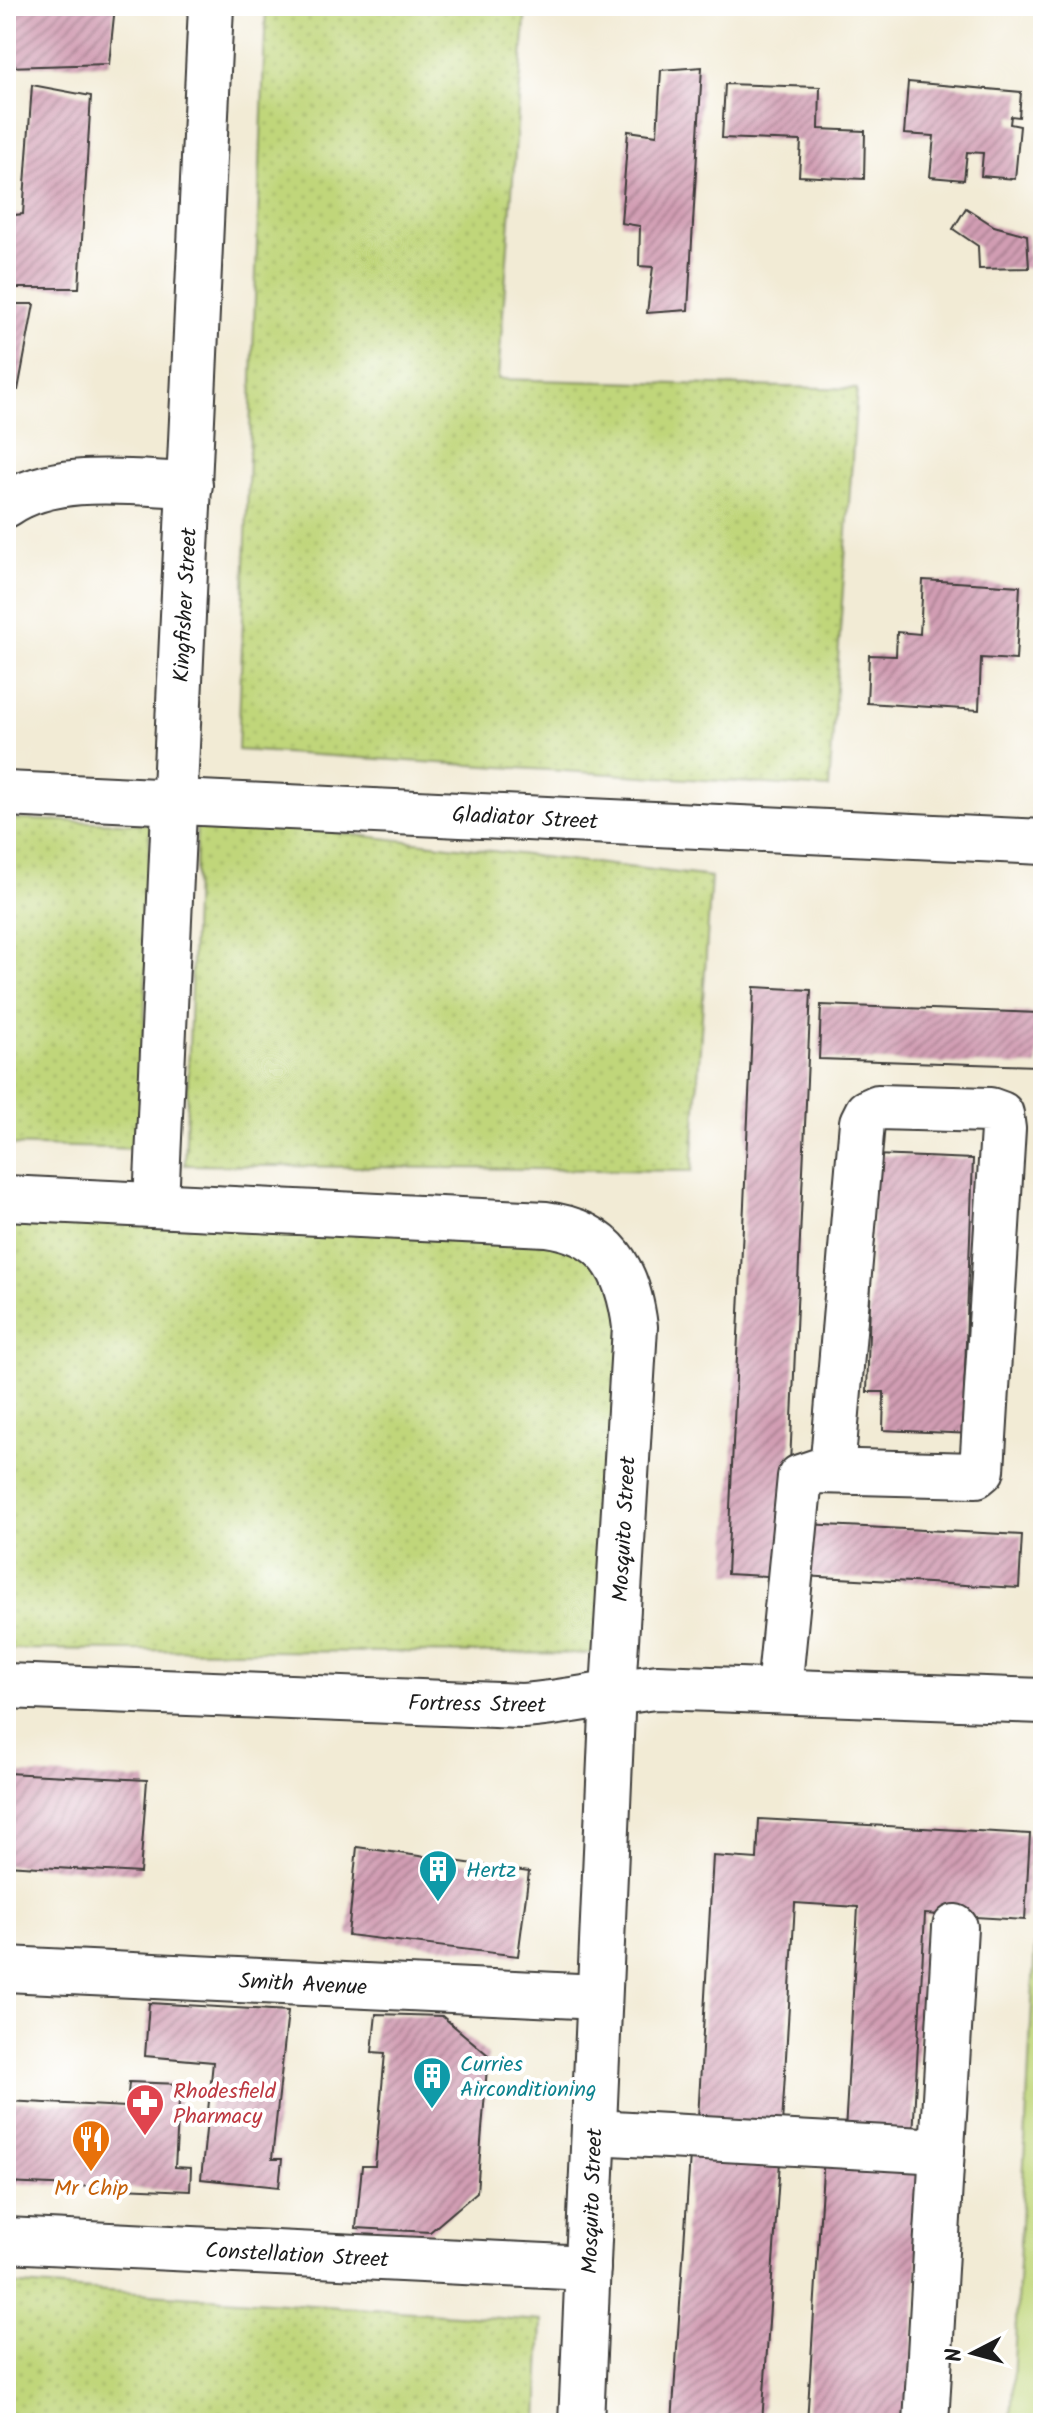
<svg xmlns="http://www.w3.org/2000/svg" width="1049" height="2429" font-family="Kalam,sans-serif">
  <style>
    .green { fill: #c0d67a; stroke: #6e794b; stroke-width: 2 }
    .park { fill: url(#park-dots); stroke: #6e794b; stroke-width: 2 }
    .building { fill: url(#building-hatch) }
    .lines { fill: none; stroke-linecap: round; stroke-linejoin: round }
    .minor-casing { stroke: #3c3b38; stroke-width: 48 }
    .minor { stroke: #fff; stroke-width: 44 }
    .labels { text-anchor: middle; stroke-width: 8; stroke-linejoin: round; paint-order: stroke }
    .street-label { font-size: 22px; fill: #1c1c1c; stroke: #fff }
    .culture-label { font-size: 22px; fill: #0d838f; stroke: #fff; text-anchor: start }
    .health-label { font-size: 22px; fill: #be3a42; stroke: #fff; text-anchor: start }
    .food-label { font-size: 22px; fill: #c56008; stroke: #fff }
  </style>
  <defs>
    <pattern id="park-dots" width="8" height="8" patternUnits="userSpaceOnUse" patternTransform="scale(2)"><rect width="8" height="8" fill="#c0d67a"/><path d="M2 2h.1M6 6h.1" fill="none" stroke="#a4b769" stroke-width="1.8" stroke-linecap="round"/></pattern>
    <pattern id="building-hatch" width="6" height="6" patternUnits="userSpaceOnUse" patternTransform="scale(2)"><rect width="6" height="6" fill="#d19db3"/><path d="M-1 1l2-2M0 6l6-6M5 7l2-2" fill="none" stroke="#a97f91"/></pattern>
  </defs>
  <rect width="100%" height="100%" fill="#fff"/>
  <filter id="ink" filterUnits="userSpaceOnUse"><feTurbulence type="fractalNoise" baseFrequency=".0125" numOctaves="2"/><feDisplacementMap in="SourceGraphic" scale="16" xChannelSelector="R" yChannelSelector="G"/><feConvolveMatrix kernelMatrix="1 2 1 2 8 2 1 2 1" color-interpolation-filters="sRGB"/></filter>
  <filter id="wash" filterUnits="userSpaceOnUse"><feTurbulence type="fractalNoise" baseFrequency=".006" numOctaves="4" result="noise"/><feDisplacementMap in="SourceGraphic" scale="32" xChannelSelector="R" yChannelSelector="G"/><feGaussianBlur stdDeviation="1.8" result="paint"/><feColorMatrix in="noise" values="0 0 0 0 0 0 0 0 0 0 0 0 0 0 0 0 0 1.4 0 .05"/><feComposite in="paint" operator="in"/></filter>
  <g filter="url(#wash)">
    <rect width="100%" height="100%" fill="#f2ebd5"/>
    <polygon class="green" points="1043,1783 1043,2423 1011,2423"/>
    <g class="park">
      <polygon points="266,6 526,6 498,379 857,389 829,788 238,750"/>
      <polygon points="197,816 711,877 692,1171 185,1165"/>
      <polygon points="6,819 150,824 141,1149 6,1145"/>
      <polygon points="6,1203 576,1229 635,1313 619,1654 6,1649 6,1373 10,1337 6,1336"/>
      <polygon points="6,2284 542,2321 538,2423 6,2423"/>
    </g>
    <g id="blocks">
      <g class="building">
        <polygon points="6,6 115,6 109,64 6,67"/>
        <polygon points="702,67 688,310 647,313 653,267 639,266 640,226 621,223 628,131 657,135 661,70"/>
        <polygon points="908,82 1021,92 1019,117 1011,116 1010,124 1020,126 1015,179 981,176 983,153 967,152 964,180 930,177 934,136 904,134"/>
        <polygon points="725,84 820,87 819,129 865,131 864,179 799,176 801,141 722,138"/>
        <polygon points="32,85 91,96 79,288 6,288 6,216 23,214"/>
        <polygon points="966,208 994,226 1027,235 1029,268 979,269 978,246 953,229"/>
        <polygon points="6,304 34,304 18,390 6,390"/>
        <polygon points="923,580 1020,586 1016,660 981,658 979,710 867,703 869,655 896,656 897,632 920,634"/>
        <polygon points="754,987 811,990 785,1577 727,1574"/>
        <polygon points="821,1005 1038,1013 1037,1066 819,1059"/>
        <polygon points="875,1155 973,1159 964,1396 975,1397 973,1434 883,1430 884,1392 867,1392"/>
        <polygon points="806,1524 1022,1535 1019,1588 803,1576"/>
        <polygon points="6,1773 147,1780 140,1873 6,1865"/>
        <polygon points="759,1819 1030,1834 1025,1920 925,1914 913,2136 845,2132 858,1907 795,1903 782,2125 698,2119 713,1856 757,1859"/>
        <polygon points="357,1847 529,1872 518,1956 348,1935"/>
        <polygon points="149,2003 288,2011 272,2159 282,2159 279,2187 201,2179 213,2062 145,2056"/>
        <polygon points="376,2014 442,2016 488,2055 477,2192 430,2232 356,2228 362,2166 375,2166 385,2053 372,2052"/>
        <polygon points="129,2082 180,2084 175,2167 191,2168 190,2191 6,2183 6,2101 127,2107"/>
        <polygon points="690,2155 780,2161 762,2423 672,2423"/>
        <polygon points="824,2155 924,2161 908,2423 807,2423"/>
      </g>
    </g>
  </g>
  <g filter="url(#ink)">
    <use href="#blocks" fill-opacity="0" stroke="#3c3b38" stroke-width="2"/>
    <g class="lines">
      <g class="minor-casing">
        <g id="minor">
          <path d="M6 505C55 471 132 483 190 485"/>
          <polyline points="6,794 1043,842"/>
          <path d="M6 1198 546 1224C607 1232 628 1269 635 1327L613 1691 581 2423"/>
          <polyline points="156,1203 211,6"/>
          <path d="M6 1686 522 1706C568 1703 611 1692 657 1687L1043 1701"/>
          <polyline points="779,1690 800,1477 818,1471 976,1475 982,1470 1003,1129 1001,1114 990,1110 878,1107 867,1112 862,1122 832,1471"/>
          <polyline points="6,1969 599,1997"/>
          <polyline points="594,2132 942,2151"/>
          <polyline points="6,2240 588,2268"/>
          <polyline points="926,2423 955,1927"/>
        </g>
      </g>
      <use href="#minor" class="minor"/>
    </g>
  </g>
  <defs>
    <g id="building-pin" transform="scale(2)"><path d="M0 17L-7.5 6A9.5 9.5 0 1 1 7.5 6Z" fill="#0f9aa8" stroke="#fff"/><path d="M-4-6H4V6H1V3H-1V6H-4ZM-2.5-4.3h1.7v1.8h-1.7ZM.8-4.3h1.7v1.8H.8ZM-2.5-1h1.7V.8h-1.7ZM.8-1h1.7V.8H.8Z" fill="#fff"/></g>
    <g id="pharmacy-pin" transform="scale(2)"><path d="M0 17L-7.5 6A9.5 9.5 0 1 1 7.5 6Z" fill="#e0444e" stroke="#fff"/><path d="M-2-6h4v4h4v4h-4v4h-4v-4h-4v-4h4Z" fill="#fff"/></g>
    <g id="restaurant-pin" transform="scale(2)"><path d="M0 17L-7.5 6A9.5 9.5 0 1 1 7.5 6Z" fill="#e8710a" stroke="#fff"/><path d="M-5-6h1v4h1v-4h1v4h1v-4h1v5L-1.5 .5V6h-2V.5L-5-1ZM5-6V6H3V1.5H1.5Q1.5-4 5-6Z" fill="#fff"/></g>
  </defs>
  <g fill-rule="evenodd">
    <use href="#building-pin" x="438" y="1869"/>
    <use href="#building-pin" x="432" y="2076"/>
    <use href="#pharmacy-pin" x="145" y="2103"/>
    <use href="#restaurant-pin" x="91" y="2139"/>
  </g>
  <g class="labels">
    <g class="street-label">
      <text transform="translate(184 605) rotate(-87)" y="8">Kingfisher Street</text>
      <text transform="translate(525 817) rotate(3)" y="8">Gladiator Street</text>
      <text transform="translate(623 1529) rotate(-87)" y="8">Mosquito Street</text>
      <text transform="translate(477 1703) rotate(1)" y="8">Fortress Street</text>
      <text transform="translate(303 1983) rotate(3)" y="8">Smith Avenue</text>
      <text transform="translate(591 2201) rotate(-88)" y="8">Mosquito Street</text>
      <text transform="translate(297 2254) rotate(3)" y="8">Constellation Street</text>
    </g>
    <g class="culture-label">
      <text x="466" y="1877">Hertz</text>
      <text x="460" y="2071">Curries<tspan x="460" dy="25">Airconditioning</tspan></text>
    </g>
    <g class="health-label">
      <text x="173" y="2098">Rhodesfield<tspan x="173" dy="25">Pharmacy</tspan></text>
    </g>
    <g class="food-label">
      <text x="91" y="2195">Mr Chip</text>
    </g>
  </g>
  <rect width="1049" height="2429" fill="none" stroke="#fff" stroke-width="32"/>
  <g transform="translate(973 2353) rotate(264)" stroke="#ffffff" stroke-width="6" paint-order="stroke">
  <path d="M0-6L14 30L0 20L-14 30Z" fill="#1c1c1c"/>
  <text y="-12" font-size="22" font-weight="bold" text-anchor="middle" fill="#1c1c1c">N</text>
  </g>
</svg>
